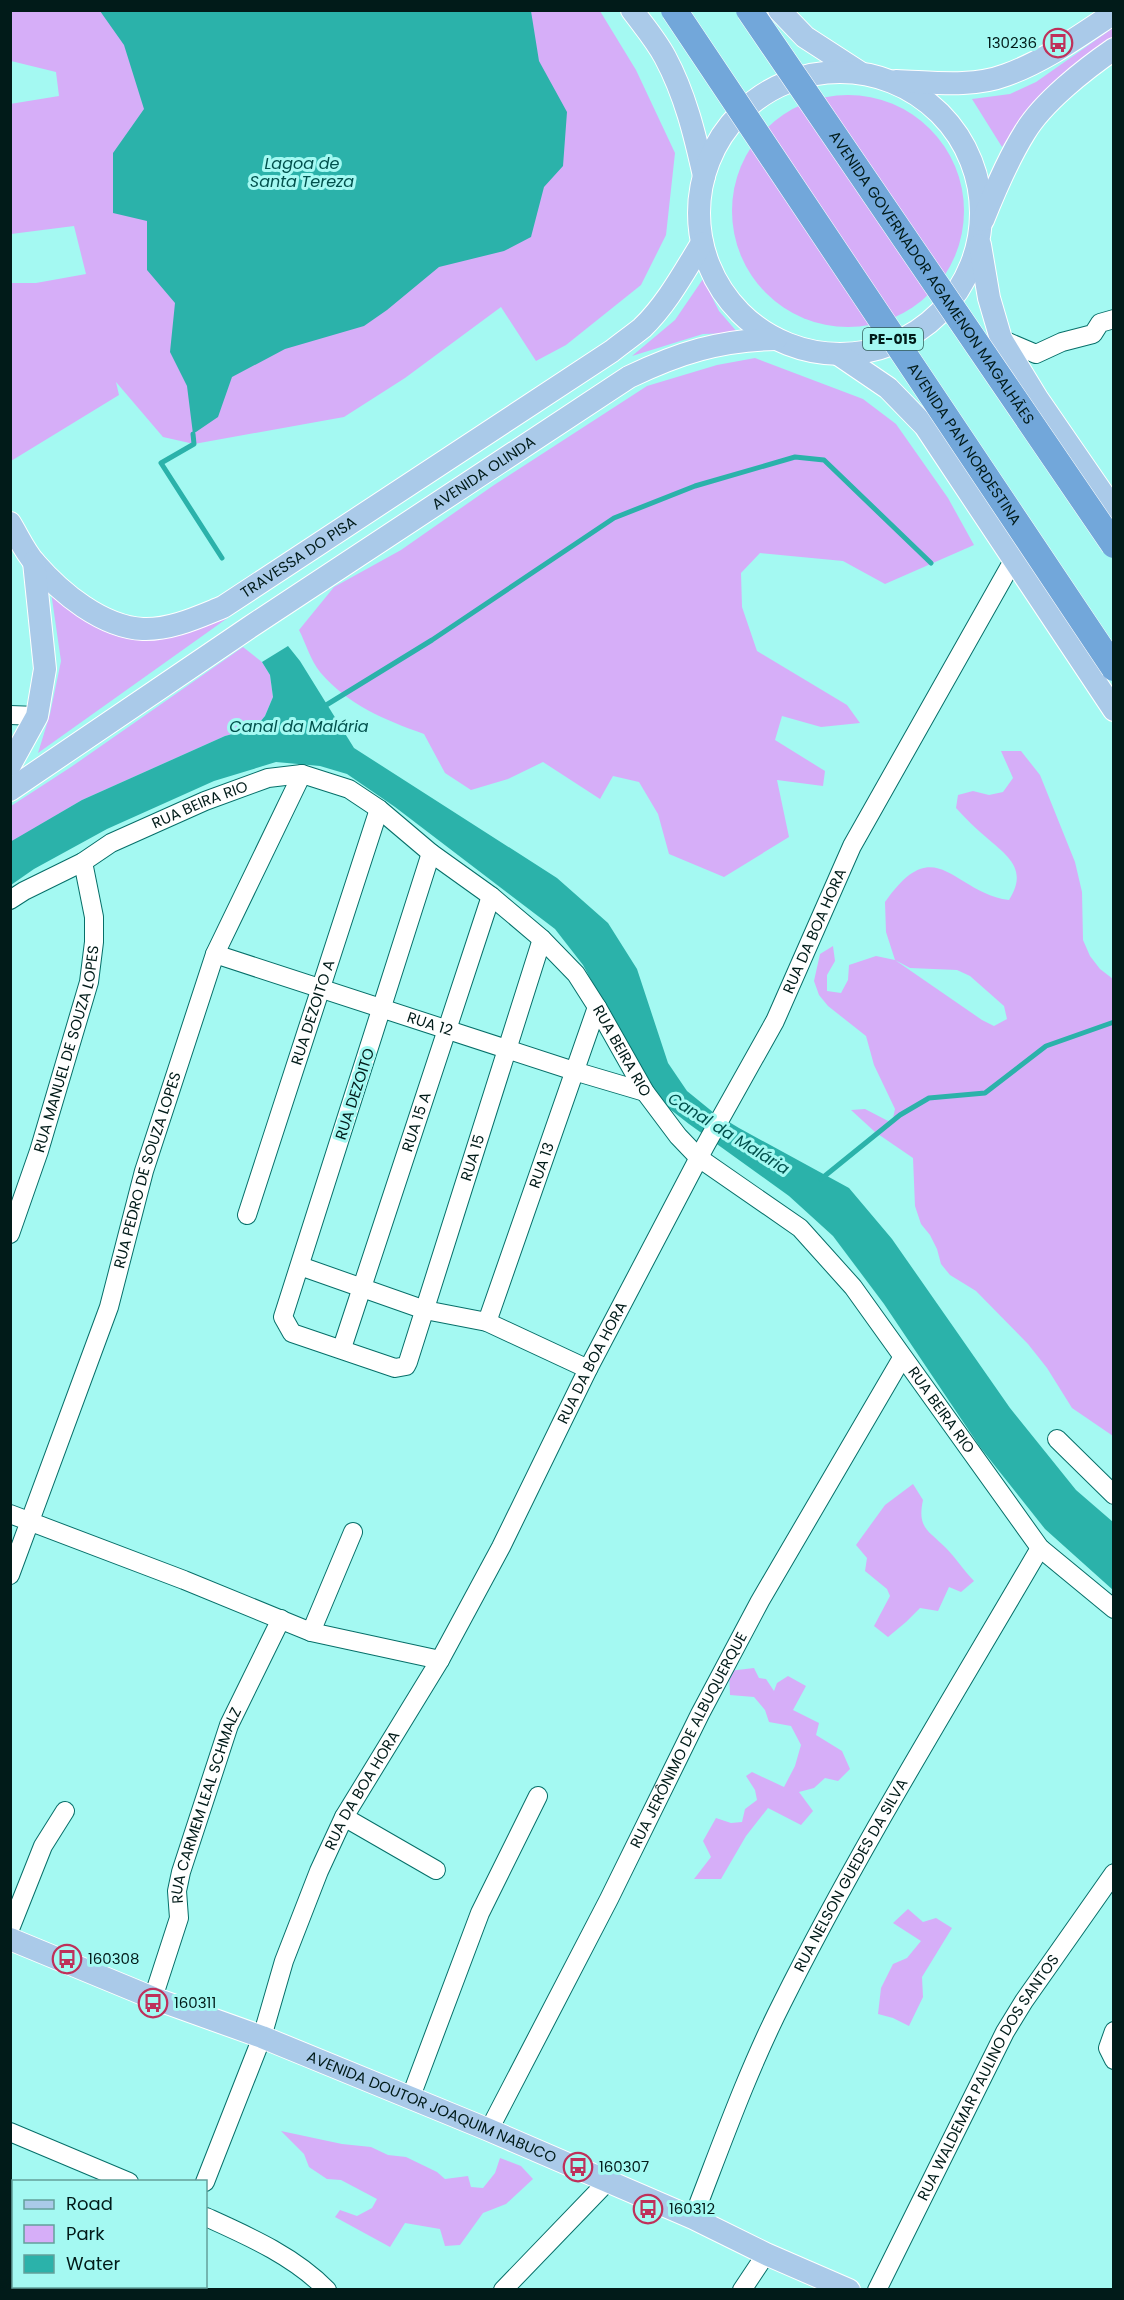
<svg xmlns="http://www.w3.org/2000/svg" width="1124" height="2300" font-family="Poppins,sans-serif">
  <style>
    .green { fill: #d6aef8; fill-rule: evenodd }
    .water { fill: #2bb2aa }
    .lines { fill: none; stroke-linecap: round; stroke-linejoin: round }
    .stream { stroke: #2bb2aa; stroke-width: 5 }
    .minor-casing { stroke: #066f69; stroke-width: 20 }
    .major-casing { stroke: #fff; stroke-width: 24 }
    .minor { stroke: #fff; stroke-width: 18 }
    .major { stroke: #aacae9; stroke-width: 22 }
    .highway-bridge-casing { stroke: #fff; stroke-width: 27; stroke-linecap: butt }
    .highway-bridge { stroke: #72a7da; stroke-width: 26 }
    .labels { text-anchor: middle; stroke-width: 6; stroke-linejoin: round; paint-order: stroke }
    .shield { fill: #a4f9f2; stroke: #325e5a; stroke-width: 1.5 }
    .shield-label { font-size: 14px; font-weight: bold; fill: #011b19 }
    .poi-label { font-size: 15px; fill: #011b19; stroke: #a4f9f2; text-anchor: start }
    .street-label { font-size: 15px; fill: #011b19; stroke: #a4f9f2 }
    .water-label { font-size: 16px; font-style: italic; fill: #00504c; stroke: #a4f9f2 }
  </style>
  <rect width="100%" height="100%" fill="#a4f9f2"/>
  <g class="green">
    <polygon points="11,11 600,11 636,70 675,153 666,235 641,285 566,345 536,361 501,307 405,378 344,417 194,444 163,437 116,382 119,395 11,461 11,283 36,283 86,274 74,226 11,234 10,104 59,96 56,72 11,61"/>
    <polygon points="1113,28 1113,44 1024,114 1002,147 972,99 1010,94 1036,82"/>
    <circle cx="848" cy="211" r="116"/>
    <polygon points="703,279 719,311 738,333 703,334 632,356 675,320"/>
    <path d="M755 358 863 399 896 424 948 498 974 545 885 584 843 561 760 553 741 573 742 607 757 651 847 705 860 723 821 727 782 716 775 740 825 771 823 786 777 780 789 837 724 877 669 854 658 814 639 782 613 776 600 799 543 762 508 779 471 790 445 773 424 734C385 720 348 705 320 672 311 661 306 644 299 630L334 587 401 550 494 485 647 386 717 365Z"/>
    <polygon points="51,592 99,629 123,637 236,612 38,753 50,714 61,661"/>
    <polygon points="243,647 262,662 270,675 273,697 265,716 255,728 225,736 82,800 11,842 11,806 71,767"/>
    <path d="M1001 751H1021L1040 775 1075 862 1082 892 1083 940 1090 956 1100 969 1113 979V1436L1072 1408 1047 1368 1028 1344 976 1291 950 1275 941 1264 937 1249 930 1235 921 1224 915 1206 913 1158 875 1132 851 1110 865 1109 892 1123 895 1109 874 1065 866 1036 828 1006 819 995 814 981 820 954 833 946 835 961 827 975V991L841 993 848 980 849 965 876 956 895 960 886 932 885 902C936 829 952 892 1009 900 1028 870 1009 857 987 838 976 829 966 819 956 808L958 795 973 791 989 795 1003 792 1013 778ZM895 960 910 968 957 970 970 976 1004 1006 1007 1019 994 1026 982 1020Z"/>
    <path d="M913 1484 923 1500C917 1528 928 1530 946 1548 956 1558 964 1571 974 1581L961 1592 949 1587 938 1611 920 1608 906 1622 888 1637 874 1626 890 1596 887 1589 865 1571 867 1558 856 1545 885 1505Z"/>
    <polygon points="754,1668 759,1678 766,1679 774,1691 777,1683 788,1676 806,1686 793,1710 819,1723 816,1735 842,1751 850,1769 838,1781 825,1778 814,1788 799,1792 813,1811 801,1825 768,1808 746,1836 721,1879 694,1879 711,1857 703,1841 716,1818 731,1823 742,1822 745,1809 757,1800 755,1790 746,1776 752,1772 784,1787 795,1766 801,1745 791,1726 769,1722 765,1710 754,1697 730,1695 729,1671"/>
    <polygon points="908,1909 923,1922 936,1918 952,1928 922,1977 923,1997 909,2026 893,2018 878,2014 881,1988 893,1964 907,1958 921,1941 893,1923"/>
    <polygon points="281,2131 342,2144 371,2147 388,2155 406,2157 437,2172 445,2179 468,2176 471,2187 483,2188 495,2173 500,2158 521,2166 533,2179 506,2204 483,2213 460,2245 445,2246 440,2229 405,2223 390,2247 335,2217 340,2210 357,2216 372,2208 377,2199 341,2180 327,2179 309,2167 304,2154"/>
    <polygon points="10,2195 14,2198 14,2286 53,2287 52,2289 11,2289"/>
  </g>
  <g class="water">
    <polygon points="100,11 531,11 539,61 567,112 563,166 544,187 531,237 504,251 439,267 387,310 364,326 285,349 232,377 218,417 193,434 187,386 170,352 175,303 147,270 147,221 113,213 113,153 144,109 124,45"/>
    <polygon points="288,646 300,661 354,748 557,878 608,923 637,969 668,1063 687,1091 714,1113 739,1128 849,1188 892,1239 1010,1408 1076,1490 1113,1522 1113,1590 1045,1529 980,1447 884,1304 833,1236 789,1196 689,1124 662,1103 650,1089 583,965 555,929 395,807 347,774 320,766 276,762 214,781 107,829 34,869 11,885 10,842 82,800 225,736 255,728 265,716 273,697 270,675 262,662"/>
  </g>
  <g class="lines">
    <g class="stream">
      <polyline points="193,434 194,444 161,463 222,558"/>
      <polyline points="323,707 432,640 614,518 695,486 795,457 824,460 931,563"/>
      <polyline points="821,1179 900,1115 929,1098 985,1093 1046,1046 1114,1022"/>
    </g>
    <g class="minor-casing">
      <g id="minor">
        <polyline points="1001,339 1036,354 1062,342 1093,334 1100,323 1114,319"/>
        <polyline points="10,715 37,716"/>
        <path id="s1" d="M431 853 283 1317 292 1333 395 1368 406 1366 408 1362 542 939"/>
        <path id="s2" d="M10 900 24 891 83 862 111 843 205 801 268 778 302 774 349 789 379 809 431 853 491 896 542 939 576 974 597 1007 645 1092 678 1136 699 1158 800 1228 853 1287 1040 1548 1114 1609"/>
        <path id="s3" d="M215 954 574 1071 645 1092"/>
        <path id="s4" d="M247 1215 379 809"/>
        <path id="s5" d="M10 1234 39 1151 89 982 94 942V917L83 862"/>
        <polyline points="300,1266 425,1310 487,1322 588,1369"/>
        <path id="s6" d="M487 1322 597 1007"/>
        <path id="s7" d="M342 1348 491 896"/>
        <polyline points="1057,1439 1114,1495"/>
        <polyline points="10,1514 184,1580 311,1632 440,1660"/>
        <path id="s8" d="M10 1575 109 1307 144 1171 215 954 302 774"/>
        <polyline points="311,1632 353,1532"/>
        <polyline points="344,1817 436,1870"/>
        <polyline points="10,1929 43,1846 65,1811"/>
        <path id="s9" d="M153 1998 179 1918 177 1891 181 1872 229 1725 281 1619"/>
        <polyline points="1114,2031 1108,2048 1114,2060"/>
        <polyline points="410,2099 480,1913 538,1796"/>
        <path id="s10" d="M489 2130 609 1899 700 1714 760 1601 902 1358"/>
        <polyline points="10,2132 129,2182"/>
        <path id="s11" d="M205 2182 262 2037 284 1961 319 1871 344 1817 440 1660 501 1547 588 1369 705 1146 775 1021 852 846 1014 559"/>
        <path d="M206 2217C248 2236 294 2256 327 2290"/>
        <path id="s12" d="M693 2218C721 2146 747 2072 782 2003 860 1847 952 1699 1040 1548"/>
        <polyline points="153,2290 154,2286"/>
        <polyline points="503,2290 608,2181"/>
        <polyline points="742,2290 766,2254"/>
        <path id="s13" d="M877 2290 1005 2032 1024 2001 1114 1873"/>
      </g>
    </g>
    <g class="major-casing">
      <g id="major">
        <path d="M632 10C643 25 656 40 665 57 685 94 695 135 704 176"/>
        <polyline points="779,10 805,37 859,72"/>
        <circle cx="840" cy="213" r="141"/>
        <path d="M896 81C931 82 972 88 1006 75 1045 61 1079 36 1114 13"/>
        <path d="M983 220C995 190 1008 159 1025 132 1043 102 1085 69 1114 49"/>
        <polyline points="980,245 989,298 1001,339 1037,398 1114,510"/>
        <polyline points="838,354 888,388 925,426 1114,710"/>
        <path id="s14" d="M10 523C18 536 25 552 35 563 61 593 102 627 143 629 171 630 198 617 223 607L612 351C622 343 632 336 642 328 667 304 684 272 702 243"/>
        <polyline points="10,765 37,716 45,669 34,562"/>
        <path id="s15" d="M10 790 250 627 629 377C679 353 720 340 776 339"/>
        <path id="s16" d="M10 1939 153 1998 262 2037 489 2130 693 2218 766 2254 849 2290"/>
      </g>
    </g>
    <use href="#minor" class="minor"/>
    <use href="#major" class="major"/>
    <g class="highway-bridge-casing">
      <g id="highway-bridge">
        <path id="s17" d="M674 10 1114 668"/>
        <path id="s18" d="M749 10 1114 545"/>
      </g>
    </g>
    <use href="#highway-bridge" class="highway-bridge"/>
  </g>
  <defs>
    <g id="bus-ring" transform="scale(1.5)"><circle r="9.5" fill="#a4f9f2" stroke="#bf305a" stroke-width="1.5"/><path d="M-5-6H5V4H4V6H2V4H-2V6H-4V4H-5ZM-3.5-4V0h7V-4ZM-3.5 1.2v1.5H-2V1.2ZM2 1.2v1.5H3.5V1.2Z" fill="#bf305a"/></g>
  </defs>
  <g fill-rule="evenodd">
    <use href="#bus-ring" x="1058" y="43"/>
    <use href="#bus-ring" x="67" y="1959"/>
    <use href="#bus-ring" x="153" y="2003"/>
    <use href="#bus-ring" x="578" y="2167"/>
    <use href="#bus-ring" x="648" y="2209"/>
  </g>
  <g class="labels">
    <rect class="shield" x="863" y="328" width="60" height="22" rx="4.5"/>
    <g class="shield-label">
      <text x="893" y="344">PE-015</text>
    </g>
    <g class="poi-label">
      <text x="1037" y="48" text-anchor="end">130236</text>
      <text x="88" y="1964">160308</text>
      <text x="174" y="2008">160311</text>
      <text x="599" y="2172">160307</text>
      <text x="669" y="2214">160312</text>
    </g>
    <g class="street-label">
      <text dy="5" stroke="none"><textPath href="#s18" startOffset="324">AVENIDA GOVERNADOR AGAMENON MAGALHÃES</textPath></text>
      <text dy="5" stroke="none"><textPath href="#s17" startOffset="522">AVENIDA PAN NORDESTINA</textPath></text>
      <text dy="5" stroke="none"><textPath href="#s15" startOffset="570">AVENIDA OLINDA</textPath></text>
      <text dy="5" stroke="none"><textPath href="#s14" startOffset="351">TRAVESSA DO PISA</textPath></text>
      <text dy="5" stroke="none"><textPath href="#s2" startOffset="213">RUA BEIRA RIO</textPath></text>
      <text dy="5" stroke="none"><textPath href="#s11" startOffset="1395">RUA DA BOA HORA</textPath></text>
      <text dy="5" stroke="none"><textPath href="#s4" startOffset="213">RUA DEZOITO A</textPath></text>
      <text dy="5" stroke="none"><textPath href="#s3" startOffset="226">RUA 12</textPath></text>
      <text dy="5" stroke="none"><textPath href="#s5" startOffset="194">RUA MANUEL DE SOUZA LOPES</textPath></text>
      <text dy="5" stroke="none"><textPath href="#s2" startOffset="753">RUA BEIRA RIO</textPath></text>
      <text transform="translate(355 1094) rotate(-72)" y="5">RUA DEZOITO</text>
      <text dy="5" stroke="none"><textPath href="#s7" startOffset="238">RUA 15 A</textPath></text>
      <text dy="5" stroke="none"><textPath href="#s1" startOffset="844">RUA 15</textPath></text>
      <text dy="5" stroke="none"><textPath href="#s6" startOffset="166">RUA 13</textPath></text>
      <text dy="5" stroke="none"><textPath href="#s8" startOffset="428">RUA PEDRO DE SOUZA LOPES</textPath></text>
      <text dy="5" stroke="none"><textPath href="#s11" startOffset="909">RUA DA BOA HORA</textPath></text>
      <text dy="5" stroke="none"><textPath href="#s2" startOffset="1239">RUA BEIRA RIO</textPath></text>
      <text dy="5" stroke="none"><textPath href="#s10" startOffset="438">RUA JERÔNIMO DE ALBUQUERQUE</textPath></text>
      <text dy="5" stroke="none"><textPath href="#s11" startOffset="423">RUA DA BOA HORA</textPath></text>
      <text dy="5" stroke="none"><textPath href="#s9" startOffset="201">RUA CARMEM LEAL SCHMALZ</textPath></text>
      <text dy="5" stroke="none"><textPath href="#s12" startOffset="378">RUA NELSON GUEDES DA SILVA</textPath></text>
      <text dy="5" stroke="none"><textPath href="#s13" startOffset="240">RUA WALDEMAR PAULINO DOS SANTOS</textPath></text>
      <text dy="5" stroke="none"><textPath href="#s16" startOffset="454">AVENIDA DOUTOR JOAQUIM NABUCO</textPath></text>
    </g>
    <g class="water-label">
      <text x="302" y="169">Lagoa de<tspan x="302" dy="18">Santa Tereza</tspan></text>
      <text x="299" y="732">Canal da Malária</text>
      <text transform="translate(729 1133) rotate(32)" y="6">Canal da Malária</text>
    </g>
  </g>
  <rect width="1124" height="2300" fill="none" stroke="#011b19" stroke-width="24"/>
  <rect x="12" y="2180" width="195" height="108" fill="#a4f9f2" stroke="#63a09b" stroke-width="1.5"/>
  <rect x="24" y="2200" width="30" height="9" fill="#aacae9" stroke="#63a09b" stroke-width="1.5"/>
  <text x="66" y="2210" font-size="18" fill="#011b19">Road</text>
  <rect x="24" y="2225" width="30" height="18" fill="#d6aef8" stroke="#63a09b" stroke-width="1.5"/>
  <text x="66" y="2240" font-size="18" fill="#011b19">Park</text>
  <rect x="24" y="2255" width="30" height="18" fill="#2bb2aa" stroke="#63a09b" stroke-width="1.5"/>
  <text x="66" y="2270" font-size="18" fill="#011b19">Water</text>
</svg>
